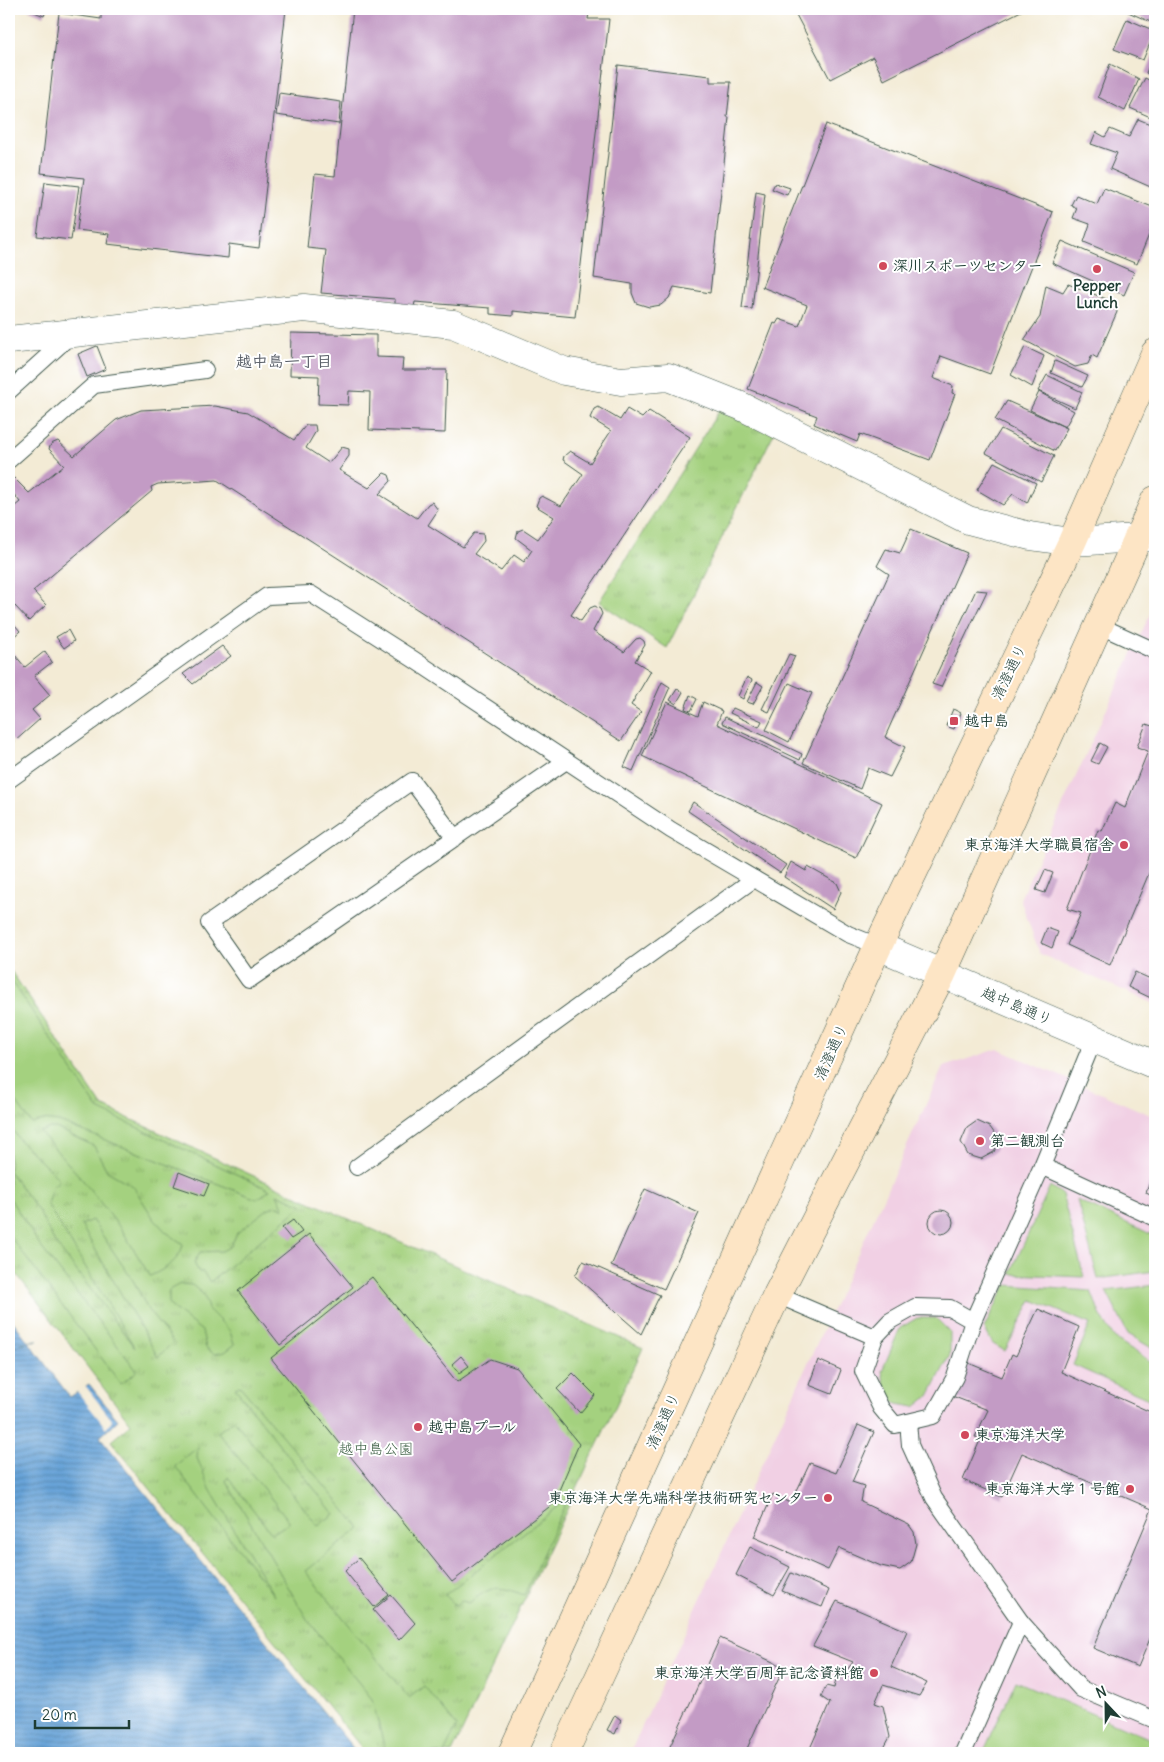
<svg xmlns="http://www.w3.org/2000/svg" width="1164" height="1762" font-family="Delius,'Klee One',sans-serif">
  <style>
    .built { fill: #f1d0e4 }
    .park { fill: url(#park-tufts); stroke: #62875a }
    .garden { fill: #a4d17f; stroke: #62875a }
    .water { fill: url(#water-rules); stroke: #437086 }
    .pier { fill: #f3ebd5 }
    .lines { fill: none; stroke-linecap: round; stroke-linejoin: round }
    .ferry { stroke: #38616d; stroke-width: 1; stroke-dasharray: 6 5; stroke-linecap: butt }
    .building { fill: #c39bc5 }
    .service-casing { stroke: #3f574c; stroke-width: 18 }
    .minor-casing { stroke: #3f574c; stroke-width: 29 }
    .tertiary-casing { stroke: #3f574c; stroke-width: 29 }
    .secondary-casing { stroke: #3f574c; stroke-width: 29 }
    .service { stroke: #fff; stroke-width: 16 }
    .minor { stroke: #fff; stroke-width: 28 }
    .tertiary { stroke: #fff; stroke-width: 28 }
    .secondary { stroke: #fde5c5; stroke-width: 28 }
    .poi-dot { fill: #d1495b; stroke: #fff; stroke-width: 2 }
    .labels { text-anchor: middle; stroke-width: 4; stroke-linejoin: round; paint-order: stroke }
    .poi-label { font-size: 15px; font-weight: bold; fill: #1f3d34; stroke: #fff; text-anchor: start }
    .street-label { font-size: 15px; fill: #1f3d34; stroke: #fff }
    .park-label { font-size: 15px; fill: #406247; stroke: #fff }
    .neighbourhood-label { font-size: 16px; font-weight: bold; fill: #585e67; stroke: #fff }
  </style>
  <defs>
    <pattern id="park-tufts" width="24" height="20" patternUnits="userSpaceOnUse" patternTransform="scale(1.25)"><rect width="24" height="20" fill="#a4d17f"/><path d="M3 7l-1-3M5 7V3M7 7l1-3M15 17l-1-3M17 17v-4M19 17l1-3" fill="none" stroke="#8db46e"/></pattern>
    <pattern id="water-rules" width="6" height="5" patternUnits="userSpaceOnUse" patternTransform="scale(1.25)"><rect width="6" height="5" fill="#67a3d8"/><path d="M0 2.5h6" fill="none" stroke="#5486b0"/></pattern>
  </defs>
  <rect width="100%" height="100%" fill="#fff"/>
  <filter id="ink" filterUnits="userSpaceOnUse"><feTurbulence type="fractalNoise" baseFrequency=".02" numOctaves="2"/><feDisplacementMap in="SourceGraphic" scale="10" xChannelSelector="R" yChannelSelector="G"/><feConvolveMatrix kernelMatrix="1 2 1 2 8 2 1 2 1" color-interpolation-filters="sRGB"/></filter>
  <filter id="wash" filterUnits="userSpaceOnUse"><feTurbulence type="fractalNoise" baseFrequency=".0096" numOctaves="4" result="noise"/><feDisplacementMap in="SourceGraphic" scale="20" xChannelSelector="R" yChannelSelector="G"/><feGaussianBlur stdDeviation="1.12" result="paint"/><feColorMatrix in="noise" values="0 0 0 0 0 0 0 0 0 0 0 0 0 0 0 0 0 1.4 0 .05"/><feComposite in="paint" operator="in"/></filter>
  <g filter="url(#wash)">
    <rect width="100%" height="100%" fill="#f3ebd5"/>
    <g class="built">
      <polygon points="1155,603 1155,1004 1040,954 1020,899"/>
      <polygon points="998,1049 1155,1117 1155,1753 630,1753 943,1067"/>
    </g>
    <g class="park">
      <polygon points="722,406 775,431 667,648 599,602"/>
      <polygon points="9,968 102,1106 308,1201 643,1348 452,1753 366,1753 111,1441 131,1424 9,1264"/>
    </g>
    <g class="garden">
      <polygon points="9,977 98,1109 270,1190 257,1199 59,1122 43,1120 32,1124 9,1092"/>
      <polygon points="9,1124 20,1141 57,1177 59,1182 53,1185 47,1204 135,1348 54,1241 39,1212 9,1171"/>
      <path d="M50 1128H56L94 1146 107 1171 133 1186 154 1219 166 1232 183 1244C180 1261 165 1269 150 1276L122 1230 81 1178 40 1132Z"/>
      <polygon points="1050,1186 1062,1194 1084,1277 1010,1274"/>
      <polygon points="277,1194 303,1205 210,1282 203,1272 199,1272 194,1263 200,1252 222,1251 231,1246 237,1233 269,1208 278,1206 284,1209"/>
      <polygon points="9,1197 41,1247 137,1371 121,1384 9,1235"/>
      <polygon points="1077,1200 1155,1236 1155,1271 1098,1279"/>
      <polygon points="92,1220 134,1282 148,1310 173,1342 158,1357 81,1225"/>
      <polygon points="180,1284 192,1285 204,1295 208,1309 230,1331 234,1345 225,1352 214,1354 206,1348 202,1331 169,1305 169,1290"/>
      <polygon points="1006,1285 1091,1291 1100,1314 1114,1338 1155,1364 1155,1402 1073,1365 1090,1324 1032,1300 1005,1351 993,1344 984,1328"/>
      <polygon points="1155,1285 1155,1350 1128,1334 1106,1291"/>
      <polygon points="917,1318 936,1318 950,1332 950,1355 929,1396 915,1407 897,1404 886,1393 882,1371 900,1328"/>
      <polygon points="240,1386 360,1528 305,1571 409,1698 424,1686 457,1726 444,1753 386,1753 372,1699 307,1619 226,1481 228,1477 272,1534 290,1522 218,1432 234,1420 318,1526 334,1514 235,1388"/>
      <polygon points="198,1447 197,1458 210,1489 274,1596 175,1466"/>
      <path d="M568 1498 524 1595C496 1585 493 1585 469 1603L462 1601 455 1605 445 1595Z"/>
      <polygon points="1016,1681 1155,1741 1155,1753 983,1753"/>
    </g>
    <polygon class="water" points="9,1316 70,1397 89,1384 118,1420 100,1437 357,1753 9,1753"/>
    <polygon class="pier" points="84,1384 112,1420 106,1428 76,1390"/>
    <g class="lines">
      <polyline class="ferry" points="9,1346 40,1339 9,1349"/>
    </g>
    <g id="blocks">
      <g class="building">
        <polygon points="27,9 47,9 44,16"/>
        <polygon points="101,9 286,9 259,248 229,244 228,258 107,244 109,234 77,230 84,178 41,173 59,13 101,19"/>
        <polygon points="353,9 551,9 589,13 588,19 609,19 575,317 513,311 513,316 490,314 490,308 415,302 414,307 395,306 395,299 321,293 326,250 307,248 315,174 335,176"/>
        <polygon points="793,9 1025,9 884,80 873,57 830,79"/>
        <polygon points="1127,9 1155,9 1155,24 1126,11"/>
        <polygon points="1127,19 1155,31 1143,60 1114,49"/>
        <polygon points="1155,50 1155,78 1146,73"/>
        <polygon points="1110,64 1139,79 1125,111 1098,97"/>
        <polygon points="618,65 710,76 710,82 731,82 727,117 729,117 710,293 674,287 669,298 661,305 649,307 636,303 632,293 632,284 594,278"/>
        <polygon points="1145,78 1155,83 1155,119 1130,108"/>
        <polygon points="279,93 341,102 339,124 276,115"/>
        <polygon points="1138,119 1155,126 1155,189 1110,169 1117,153 1091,144 1096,132 1105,137 1110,129 1129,137"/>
        <polygon points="826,124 1053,212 990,374 941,356 933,378 953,386 952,393 955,394 930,460 860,434 857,442 814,424 817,416 748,389 774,323 776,324 779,319 799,326 807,305 762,287"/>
        <polygon points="45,182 79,186 71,240 37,236"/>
        <polygon points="775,183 790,188 787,195 772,189"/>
        <polygon points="1104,188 1155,208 1155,220 1137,264 1084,242 1090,224 1073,218 1077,208 1071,205 1076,195 1097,204"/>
        <polygon points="756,192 765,194 752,309 742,308"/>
        <polygon points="1062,241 1134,272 1124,295 1052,263"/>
        <polygon points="1068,284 1114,302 1117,312 1097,358 1092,355 1088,364 1075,367 1024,340 1040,317 1046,285 1063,292"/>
        <polygon points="291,333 376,335 376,357 403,358 402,370 447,370 445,433 369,430 370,392 349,391 348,405 318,404 319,376 290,375"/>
        <polygon points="97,346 106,369 87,377 78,354"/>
        <polygon points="1025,347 1044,356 1032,387 1011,375"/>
        <polygon points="1055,361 1088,376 1082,387 1051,373"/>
        <polygon points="1047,375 1082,392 1075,408 1038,391"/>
        <polygon points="1039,392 1074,411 1065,427 1030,410"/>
        <polygon points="1007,401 1067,428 1055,451 995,420"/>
        <polygon points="215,406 248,412 294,440 306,425 315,425 316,431 306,448 329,463 342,447 349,449 349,456 339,470 369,488 384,473 389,475 391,481 379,494 417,518 428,504 432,502 438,510 428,525 463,547 474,533 483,534 484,541 474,554 501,571 514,555 524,562 532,550 516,538 518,531 523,529 538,539 554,517 536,506 539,498 542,496 561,506 583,474 563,460 564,456 570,451 590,463 611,431 590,418 594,409 598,407 620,420 627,409 642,418 649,411 690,437 571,615 581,621 590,608 595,606 600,609 602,614 593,631 624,652 636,639 640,638 644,641 645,645 635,661 651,671 631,705 641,712 621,741 217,480 158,484 151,487 152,491 33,591 46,605 29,621 15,606 11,610 9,607 9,511 20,502 9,488 10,479 14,478 29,493 64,465 49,449 51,444 58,441 74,456 116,420 141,410"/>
        <polygon points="1001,429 1054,456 1041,482 986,453"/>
        <polygon points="994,462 1036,483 1027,503 1013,494 1003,505 977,490"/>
        <polygon points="911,529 967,553 885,737 905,747 890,777 868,768 860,789 803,763 889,574 877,566 886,549 900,553"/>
        <polygon points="976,590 987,591 941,687 932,684"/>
        <polygon points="9,618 20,631 9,641"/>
        <polygon points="68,630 74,641 64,648 56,637"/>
        <polygon points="222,646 231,656 193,684 183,674"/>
        <polygon points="9,648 25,667 45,651 52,662 34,676 50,695 32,710 40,719 14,742 9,737"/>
        <polygon points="789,654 795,656 769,712 762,709"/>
        <polygon points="747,677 752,680 743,699 738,696"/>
        <polygon points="662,682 670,687 633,771 624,767"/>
        <polygon points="757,682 763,686 753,704 747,702"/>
        <polygon points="789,683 812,693 789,742 766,730"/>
        <polygon points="677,689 683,692 676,704 670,700"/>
        <polygon points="690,695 697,699 691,711 685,709"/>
        <polygon points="667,702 698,716 703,702 722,711 717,724 882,803 856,858 642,756"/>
        <polygon points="733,708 762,721 759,727 730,713"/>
        <polygon points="953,709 961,713 954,729 946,726"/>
        <polygon points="725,717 802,754 800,760 722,723"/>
        <polygon points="1146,724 1155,727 1155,859 1110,965 1067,945 1081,913 1067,909 1098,830 1102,831 1115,803 1125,808 1148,751 1137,747"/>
        <polygon points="1100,743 1107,747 1098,764 1091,761"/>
        <polygon points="693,802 786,865 780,873 688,811"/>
        <polygon points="791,862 806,871 808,867 837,883 841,892 833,909 784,877"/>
        <polygon points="1045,870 1053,873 1045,893 1036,890"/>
        <polygon points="1047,928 1058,932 1052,948 1041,943"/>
        <polygon points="1135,972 1155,981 1155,1000 1128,987"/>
        <polygon points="977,1121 990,1127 999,1140 994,1152 981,1159 968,1155 961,1142 967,1128"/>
        <polygon points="1155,1168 1155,1197 1146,1193"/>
        <polygon points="179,1172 209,1184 204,1196 174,1186"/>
        <polygon points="645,1189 699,1213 664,1289 611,1266"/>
        <circle cx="941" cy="1222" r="12"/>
        <polygon points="293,1220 302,1232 291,1239 282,1228"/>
        <polygon points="309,1234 353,1287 280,1345 238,1291"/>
        <polygon points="583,1261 660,1295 641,1334 575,1276"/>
        <polygon points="372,1277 457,1382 490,1359 517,1368 579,1444 553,1504 452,1582 271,1358"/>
        <polygon points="1038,1309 1079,1327 1061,1372 1155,1414 1155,1627 1138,1667 1093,1648 1152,1509 1022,1453 1002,1497 963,1480 981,1438 975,1437 988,1410 952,1396 966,1362 1002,1377 1012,1354 1016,1356"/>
        <polygon points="461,1356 469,1366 459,1373 452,1364"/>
        <polygon points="818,1360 841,1370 832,1394 809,1385"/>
        <polygon points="573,1373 595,1395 580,1413 557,1389"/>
        <polygon points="858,1425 874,1432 852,1482 864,1486 861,1502 909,1525 914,1532 916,1544 911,1562 900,1570 881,1566 839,1548 828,1570 754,1537 773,1494 791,1503 810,1463 836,1473"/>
        <polygon points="750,1547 790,1567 774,1595 736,1575"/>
        <polygon points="359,1558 389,1595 374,1607 345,1571"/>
        <polygon points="791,1573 829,1590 822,1607 782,1591"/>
        <polygon points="391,1595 415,1623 399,1640 373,1610"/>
        <polygon points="837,1601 907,1631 891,1667 927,1683 919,1696 883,1685 875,1703 883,1706 890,1737 884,1748 894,1753 808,1753 830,1703 821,1697 826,1686 834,1688 836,1679 840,1679 853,1662 813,1646"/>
        <polygon points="720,1638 784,1667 745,1753 667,1753"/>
        <polygon points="615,1715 621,1720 615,1734 607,1730"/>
      </g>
    </g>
  </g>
  <g filter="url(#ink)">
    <use href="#blocks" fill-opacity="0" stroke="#3f574c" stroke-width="1"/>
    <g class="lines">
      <g class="service-casing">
        <g id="service">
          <polyline points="9,391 72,334"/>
          <polyline points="9,460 94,385 205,370"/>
          <polyline points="1098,625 1155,651"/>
          <polyline points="9,780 267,596 311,594 413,659 671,830 848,934 878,946"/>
          <polyline points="455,838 412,781 209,923 249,980 566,761"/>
          <polyline points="1042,1166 1094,1039"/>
          <polyline points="357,1167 754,879"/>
          <polyline points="777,1295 875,1337 863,1371 881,1408 895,1425 933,1416 955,1377 973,1321 950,1308 915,1307 890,1321 875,1337"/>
          <polyline points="973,1321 1042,1166 1155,1218"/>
          <polyline points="908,1422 910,1445 934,1498 1021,1622 1081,1689 1155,1720"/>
          <polyline points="963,1753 1021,1622"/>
        </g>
      </g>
      <g class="minor-casing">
        <polyline id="minor" points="9,340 304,308 453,324 564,371 621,381 668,377 741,406 968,520 1030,536 1072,542"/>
      </g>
      <g class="tertiary-casing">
        <g id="tertiary">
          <polyline points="1072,542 1155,537"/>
          <polyline points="878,946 1155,1065"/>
        </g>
      </g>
      <g class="secondary-casing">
        <g id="secondary">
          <polyline points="512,1753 878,946 1072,542 1155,353"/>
          <polyline points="564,1753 777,1295 942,974 1155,500"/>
        </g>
      </g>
      <use href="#service" class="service"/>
      <use href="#minor" class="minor"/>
      <use href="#tertiary" class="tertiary"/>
      <use href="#secondary" class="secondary"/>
    </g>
  </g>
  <g class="poi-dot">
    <circle cx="883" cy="266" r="5"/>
    <circle cx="1097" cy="269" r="5"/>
    <rect x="949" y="716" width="10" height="10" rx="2.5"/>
    <circle cx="1124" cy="845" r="5"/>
    <circle cx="980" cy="1141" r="5"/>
    <circle cx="418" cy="1427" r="5"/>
    <circle cx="965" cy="1435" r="5"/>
    <circle cx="1130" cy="1489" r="5"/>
    <circle cx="828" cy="1498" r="5"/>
    <circle cx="874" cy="1673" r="5"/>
  </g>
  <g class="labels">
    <g class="poi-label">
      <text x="893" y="271">深川スポーツセンター</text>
      <text x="1097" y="291" text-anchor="middle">Pepper<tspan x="1097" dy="17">Lunch</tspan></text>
      <text x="964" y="726">越中島</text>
      <text x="1114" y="850" text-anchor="end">東京海洋大学職員宿舎</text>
      <text x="990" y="1146">第二観測台</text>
      <text x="428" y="1432">越中島プール</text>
      <text x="975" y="1440">東京海洋大学</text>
      <text x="1120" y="1494" text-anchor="end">東京海洋大学１号館</text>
      <text x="818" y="1503" text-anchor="end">東京海洋大学先端科学技術研究センター</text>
      <text x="864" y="1678" text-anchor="end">東京海洋大学百周年記念資料館</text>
    </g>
    <g class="street-label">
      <text transform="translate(1009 672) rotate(-64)" y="5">清澄通り</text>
      <text transform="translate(1017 1006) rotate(23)" y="5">越中島通り</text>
      <text transform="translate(831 1052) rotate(-66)" y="5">清澄通り</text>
      <text transform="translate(663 1421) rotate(-66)" y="5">清澄通り</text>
    </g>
    <g class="park-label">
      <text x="376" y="1454">越中島公園</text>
    </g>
    <g class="neighbourhood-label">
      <text x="284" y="367">越中島一丁目</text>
    </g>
  </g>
  <rect width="1164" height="1762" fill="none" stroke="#fff" stroke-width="30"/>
  <g transform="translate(1106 1704) rotate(338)" stroke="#ffffff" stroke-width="4" paint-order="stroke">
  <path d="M0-4L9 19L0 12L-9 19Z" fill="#1f3d34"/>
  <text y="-8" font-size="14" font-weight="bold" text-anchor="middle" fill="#1f3d34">N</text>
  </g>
  <path d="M35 1720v8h94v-8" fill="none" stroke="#1f3d34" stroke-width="2.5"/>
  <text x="42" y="1720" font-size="15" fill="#1f3d34" stroke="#ffffff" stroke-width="4" paint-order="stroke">20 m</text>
</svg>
